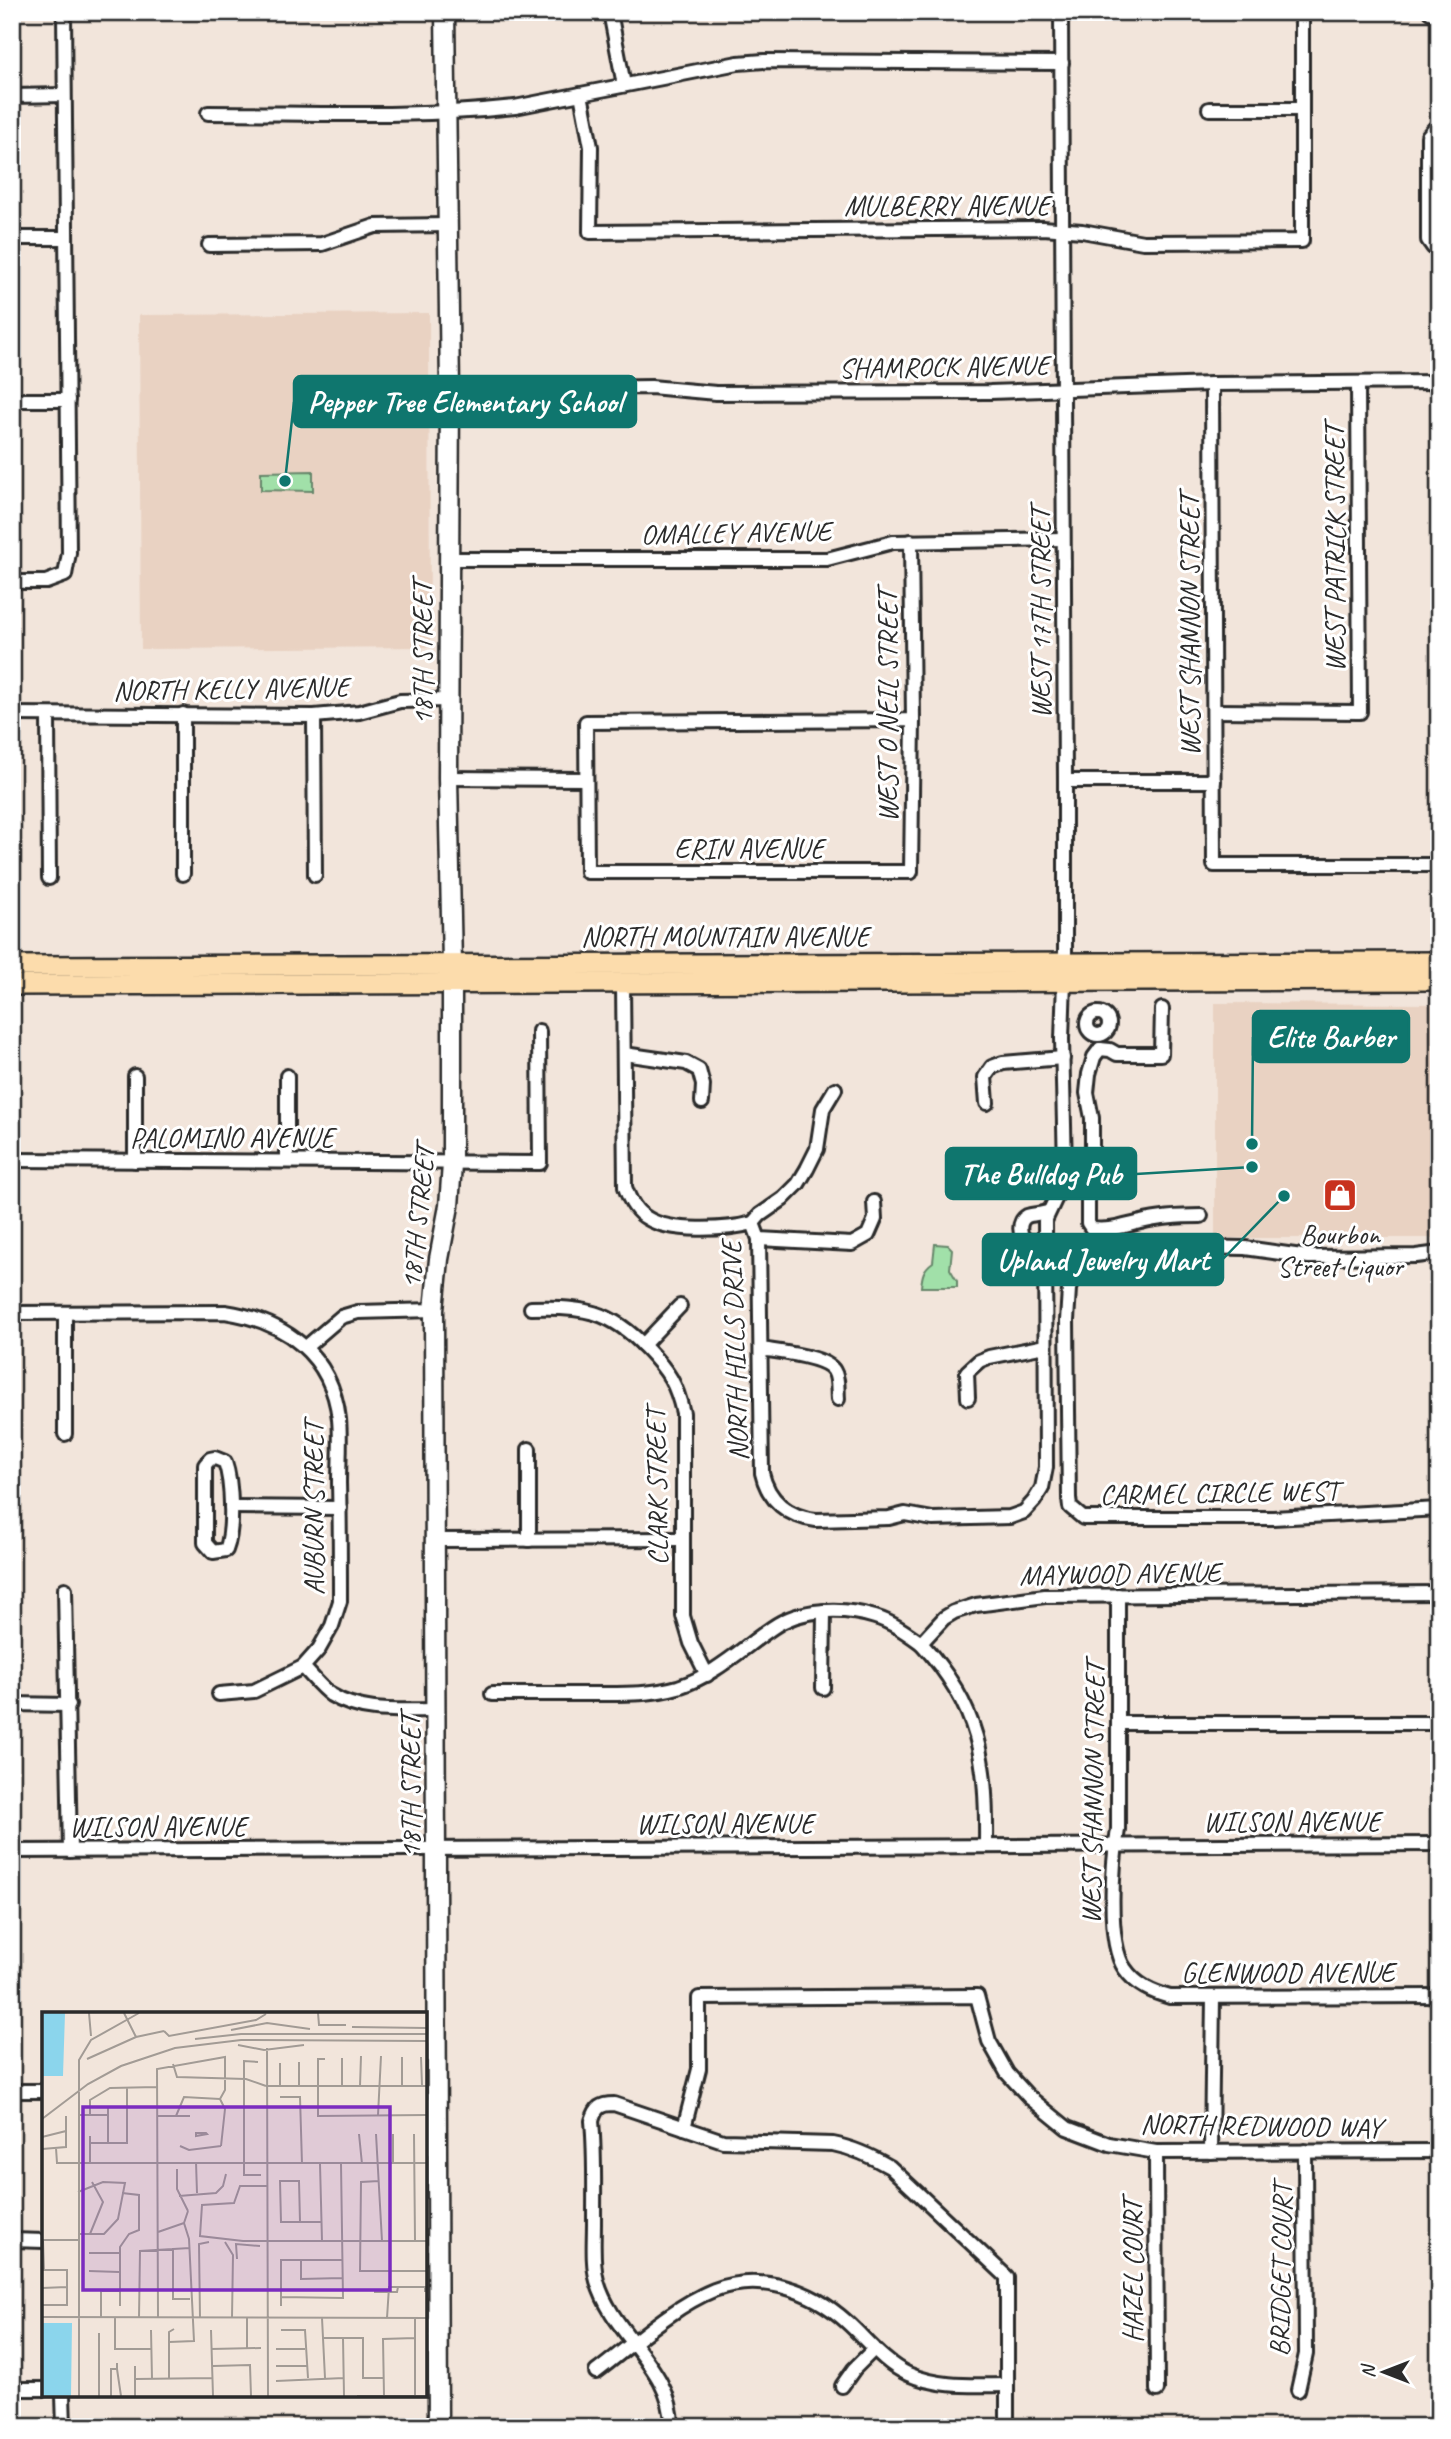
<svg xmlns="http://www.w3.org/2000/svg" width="1451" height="2439" font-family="Caveat,sans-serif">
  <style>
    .built { fill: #e9d2c2 }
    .green { fill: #a1e0a9; stroke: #66866a; stroke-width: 2 }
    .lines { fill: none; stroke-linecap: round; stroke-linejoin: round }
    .street-casing { stroke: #2b2b2b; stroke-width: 18 }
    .secondary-casing { stroke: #2b2b2b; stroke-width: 23 }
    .primary-casing { stroke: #2b2b2b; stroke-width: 24 }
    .street { stroke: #fff; stroke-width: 12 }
    .secondary { stroke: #fff; stroke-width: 18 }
    .primary { stroke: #fcdcac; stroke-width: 19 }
    .labels { text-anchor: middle; stroke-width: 6; stroke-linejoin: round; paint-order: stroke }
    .street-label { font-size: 28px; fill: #2b2b2b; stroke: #fff }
    .poi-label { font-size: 28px; fill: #2b2b2b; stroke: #fff }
    .inset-road { fill: none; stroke: #a29b95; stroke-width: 2 }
    .view { fill: #7b2cbf; fill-opacity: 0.15; stroke: #7b2cbf; stroke-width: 3.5 }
    .inset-edge { fill: none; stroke: #2b2b2b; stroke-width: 3.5 }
    .leader { fill: none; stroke: #0f766e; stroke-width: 2.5 }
    .callout-dot { fill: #0f766e; stroke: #fff; stroke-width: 2.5 }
    .callout { fill: #0f766e; stroke: #0f766e; stroke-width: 2.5 }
    .callout-label { font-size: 30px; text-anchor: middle; font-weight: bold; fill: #fff }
  </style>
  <rect width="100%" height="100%" fill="#f2e5db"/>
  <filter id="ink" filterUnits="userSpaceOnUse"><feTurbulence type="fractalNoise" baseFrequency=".0143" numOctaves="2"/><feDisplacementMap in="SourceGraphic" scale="14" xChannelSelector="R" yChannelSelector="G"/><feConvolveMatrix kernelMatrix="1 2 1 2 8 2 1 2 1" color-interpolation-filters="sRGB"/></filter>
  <g filter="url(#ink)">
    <g class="built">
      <polygon points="429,313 430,647 141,649 139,315"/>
      <polygon points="1215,1003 1439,1004 1439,1238 1215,1238"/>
    </g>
    <g class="green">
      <polygon points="313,471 313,491 261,490 261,472"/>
      <path d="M935 1244 948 1245 952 1249 950 1269 957 1281V1287H921C922 1276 923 1269 933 1262Z"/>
    </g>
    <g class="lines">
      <g class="street-casing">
        <g id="street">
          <polyline points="610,12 624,85"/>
          <polyline points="1430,12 1439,16"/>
          <polyline points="581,94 591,147 590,232 1043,228 1082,231 1143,242 1302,241 1302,12"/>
          <polyline points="12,96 64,95"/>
          <polyline points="1209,109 1302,109"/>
          <path d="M208 113C311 113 413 118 515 107L738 63 764 61 1062 63"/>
          <polyline points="1439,129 1434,129 1428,136 1428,240 1433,247 1439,247"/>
          <polyline points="12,238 65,238"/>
          <polyline points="209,245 322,244 375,226 448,225"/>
          <polyline points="1212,384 1214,865 1439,865"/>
          <polyline points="450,390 651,387 716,393 990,392 1212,384 1439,382"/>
          <polyline points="12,400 68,400"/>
          <polyline points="911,541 913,720 911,872 587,872 586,722 913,720"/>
          <polyline points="449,559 827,559 893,542 1063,539"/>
          <polyline points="12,582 46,582 65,575 69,553 64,12"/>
          <polyline points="1214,711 1360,712 1358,384"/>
          <polyline points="12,714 314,716 359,712 400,701 448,700"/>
          <polyline points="183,714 183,874"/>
          <polyline points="48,715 49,878"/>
          <polyline points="314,716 315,875"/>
          <polyline points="448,778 586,779"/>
          <polyline points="1065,781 1214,781"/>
          <path d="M623 983 625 1187C629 1199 636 1212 647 1218 670 1233 727 1230 753 1223L759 1239 762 1473C768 1500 788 1517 816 1520L889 1518 905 1514 933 1519 1010 1517 1024 1512 1034 1501 1042 1488 1046 1467 1045 1221 1061 1187 1065 1168 1062 1039 1065 951V781L1061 12"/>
          <circle cx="1098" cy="1024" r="11"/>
          <path d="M1100 1049 1094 1057 1089 1074 1087 1093 1092 1118V1169L1088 1178V1223L1092 1229C1111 1231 1123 1226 1141 1222 1160 1217 1181 1216 1201 1216"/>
          <polyline points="1100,1049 1110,1050 1117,1054 1161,1054 1162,1009"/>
          <polyline points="624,1054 686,1063 699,1070 703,1085 702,1102"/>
          <polyline points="135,1076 135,1161"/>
          <polyline points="287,1076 287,1160"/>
          <polyline points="987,1103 985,1077 992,1067 1003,1063 1063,1058"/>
          <polyline points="12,1160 540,1163 539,1031"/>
          <polyline points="753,1223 760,1215 783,1199 798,1184 807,1169 817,1149 823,1109 835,1089"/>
          <polyline points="759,1239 852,1244 868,1235 875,1219 874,1202"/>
          <path d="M1044 1241C1040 1241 1031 1242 1027 1240 1018 1236 1018 1221 1027 1216 1033 1214 1043 1214 1049 1211"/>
          <polyline points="1439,1253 1416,1256 1309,1257 1245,1248 1191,1247 1171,1249 1125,1262 1085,1268 1074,1275 1069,1289 1067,1321 1069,1498 1070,1507 1083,1518 1273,1518 1439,1509"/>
          <path d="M531 1308C582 1306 611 1310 647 1349 669 1372 676 1383 683 1413V1616L691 1643 707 1675"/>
          <path d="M12 1313 225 1312C285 1321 332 1355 339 1419 341 1440 339 1462 339 1483 340 1522 340 1562 340 1601L332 1626 319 1649 303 1667 254 1691 219 1694"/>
          <polyline points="65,1313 65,1434"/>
          <polyline points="643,1345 680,1306"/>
          <polyline points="306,1347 341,1317 358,1312 434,1310"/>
          <path d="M761 1349C778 1352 826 1356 834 1371 839 1379 837 1390 838 1399"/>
          <polyline points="968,1398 967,1372 979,1361 989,1357 1045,1346"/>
          <polyline points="529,1449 529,1540"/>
          <path d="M215 1458 225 1462C232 1482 234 1530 226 1550L213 1552 205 1543V1465L210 1459Z"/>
          <polyline points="231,1507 340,1508"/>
          <polyline points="437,1540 683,1539"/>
          <polyline points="65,1589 70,1851"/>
          <path d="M1118 1595V1829C1113 1861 1106 1942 1125 1969 1136 1985 1152 1992 1170 1997L1439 1996"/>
          <path d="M921 1643C980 1707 987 1761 986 1845"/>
          <path d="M303 1667C312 1676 321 1688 331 1695 362 1714 400 1710 435 1710"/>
          <polyline points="823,1688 824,1611"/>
          <path d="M492 1694C526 1694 560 1694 593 1694 622 1694 650 1695 678 1687 715 1675 740 1650 772 1628 800 1608 843 1607 875 1617 892 1622 907 1633 921 1643L944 1618 954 1612 976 1605 1045 1596 1439 1593"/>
          <polyline points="12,1704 69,1705"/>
          <polyline points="1118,1723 1439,1723"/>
          <polyline points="12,1851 1439,1844"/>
          <polyline points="12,2091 44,2091"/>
          <polyline points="684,2128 699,2069 699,1998 977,1996 989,2041 1007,2073 1029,2097 1067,2128 1109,2144 1156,2152 1439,2151"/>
          <polyline points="1156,2152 1157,2390"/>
          <polyline points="1211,2152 1213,1997"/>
          <polyline points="12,2240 44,2241"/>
          <path d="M596 2372C632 2345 672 2307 714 2290 761 2272 812 2290 847 2322 866 2339 884 2363 908 2374 940 2388 973 2385 1007 2385"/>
          <polyline points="842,2386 854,2369 874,2349"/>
          <polyline points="12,2389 44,2389"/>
          <polyline points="1298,2390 1306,2354 1305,2151"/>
          <polyline points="63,2395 64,2427"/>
          <path d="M672 2427C673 2368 612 2335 597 2281 592 2263 594 2242 594 2223 594 2189 595 2154 592 2121 596 2107 600 2104 614 2104L723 2141 833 2144C854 2148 871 2156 890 2167L1007 2277V2427"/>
        </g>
      </g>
      <g class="secondary-casing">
        <polyline id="secondary" points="438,2427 434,1310 439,1259 449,1206 452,1164 452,964 448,778 450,390 445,12"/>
      </g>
      <g class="primary-casing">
        <g id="primary">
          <polyline points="12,966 1439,962"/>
          <polyline points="12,985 1439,980"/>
        </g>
      </g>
      <use href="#street" class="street"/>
      <use href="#secondary" class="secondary"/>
      <use href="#primary" class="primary"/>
    </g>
  </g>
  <defs>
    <g id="shop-square" transform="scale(1.75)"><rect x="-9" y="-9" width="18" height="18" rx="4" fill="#c8321e" stroke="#fff"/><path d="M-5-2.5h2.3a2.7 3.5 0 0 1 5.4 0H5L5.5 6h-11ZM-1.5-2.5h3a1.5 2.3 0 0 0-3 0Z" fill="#fff"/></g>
  </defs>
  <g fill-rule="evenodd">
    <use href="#shop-square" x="1340" y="1195"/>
  </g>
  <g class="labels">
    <g class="street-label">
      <text x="947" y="215">MULBERRY AVENUE</text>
      <text transform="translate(944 366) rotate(-1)" y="10">SHAMROCK AVENUE</text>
      <text transform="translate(736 532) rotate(-1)" y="10">OMALLEY AVENUE</text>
      <text transform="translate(1334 548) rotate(-90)" y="10">WEST PATRICK STREET</text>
      <text transform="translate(1040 613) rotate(-90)" y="10">WEST 17TH STREET</text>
      <text transform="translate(1189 625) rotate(-90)" y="10">WEST SHANNON STREET</text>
      <text transform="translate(422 653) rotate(-90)" y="10">18TH STREET</text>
      <text transform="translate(231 688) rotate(-1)" y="10">NORTH KELLY AVENUE</text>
      <text transform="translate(887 706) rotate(-90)" y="10">WEST O NEIL STREET</text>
      <text x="749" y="858">ERIN AVENUE</text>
      <text x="725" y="946">NORTH MOUNTAIN AVENUE</text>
      <text x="232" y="1147">PALOMINO AVENUE</text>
      <text transform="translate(417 1217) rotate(-84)" y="10">18TH STREET</text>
      <text transform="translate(734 1351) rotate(-92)" y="10">NORTH HILLS DRIVE</text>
      <text transform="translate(656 1487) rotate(-91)" y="10">CLARK STREET</text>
      <text transform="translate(1219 1492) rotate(-1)" y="10">CARMEL CIRCLE WEST</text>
      <text transform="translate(313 1508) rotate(-90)" y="10">AUBURN STREET</text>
      <text transform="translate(1120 1573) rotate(-1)" y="10">MAYWOOD AVENUE</text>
      <text transform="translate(410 1786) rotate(-90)" y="10">18TH STREET</text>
      <text transform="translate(1092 1793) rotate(-89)" y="10">WEST SHANNON STREET</text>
      <text x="1292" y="1831">WILSON AVENUE</text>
      <text x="725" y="1833">WILSON AVENUE</text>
      <text x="158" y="1836">WILSON AVENUE</text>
      <text x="1288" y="1982">GLENWOOD AVENUE</text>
      <text transform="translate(1261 2125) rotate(1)" y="10">NORTH REDWOOD WAY</text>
      <text transform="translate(1280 2270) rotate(-89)" y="10">BRIDGET COURT</text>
      <text transform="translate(1132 2271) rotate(-90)" y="10">HAZEL COURT</text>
    </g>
    <g class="poi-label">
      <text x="1340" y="1244">Bourbon<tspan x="1340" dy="32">Street Liquor</tspan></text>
    </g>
  </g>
  <g transform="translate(42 2012)">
    <rect width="385" height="385" fill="#f2e5db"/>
    <path d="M0 1H23L21 64H0ZM0 311H30L29 384H0Z" fill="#8bd5ec"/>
    <path class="inset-road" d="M47 1 49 24M82 1 94 25M276 1 277 13H304M310 15 385 16M189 18 225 11 268 17M122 19 127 24 214 8 224 2M153 27 199 22H385M196 33 222 38 262 33M225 36 226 384M360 45V74M379 45 380 74M45 47 94 25 122 19M283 47H276V104L385 103M216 50 202 49V163H219M257 50V74M131 52 135 65 204 67 224 74M224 74H385M238 74V51M300 74V46M318 74 319 44M238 85H258L260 152M178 87 183 97 179 134M66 94V131M36 103H66M48 103V88L68 76 115 75M336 103 339 44M115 104H148M134 104 142 85 178 87M0 107 46 72 79 54 133 36 199 28 385 29M154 121H164L165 122 154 124ZM317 122 320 152M334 122 340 229M372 122 373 229M0 125 24 119M48 131H85V75M138 134 147 138 179 134M14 136 15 151H36M0 137 24 135V104M48 150V124M154 150 155 181M36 151H385M351 151V122M278 152 280 229M135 157V177L146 199M337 169 319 170 318 259H385M225 174H198L192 191 160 193 158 224 201 229H385M137 184 174 181 181 174 184 162M258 210 257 169H238L239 210H280M116 220 142 211M36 222H62L76 207 83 171 61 170 36 180M48 222 61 190 50 170M0 228H36M183 230 191 243 190 306M131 236V287H148M47 241H77M195 247 194 232 218 234M259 248V267L300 266M47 259 77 260M0 276 25 275M332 280H355L356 275M239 285 301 286 299 152M0 293H25V258H2L1 228M78 294V235L87 222 97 218V183L80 181M239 294V248H300M0 305 385 306M59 305V279H78M73 306V337H110M97 306 98 239 148 236M116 306 115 57 183 45V78L178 87M158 306 157 232 167 230M280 306 283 366M345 306 347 275H383V280M373 306V384M109 318 110 367M169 318 171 384M239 318H263L266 366M280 326H321V366H342M301 326 302 384M127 330 152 329 147 227 142 211 146 199M169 337 219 336M205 337V306M234 337H263M93 354V384M171 354 208 353 209 384M234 354H265M75 357 79 384M93 367 171 366M127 367V320L132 317M234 369 302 366M37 384V48L49 28 97 1M57 384V321M69 384V357H75V351M315 384H385M342 384 341 327 373 326"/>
    <path class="view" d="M41 95H348V278H41Z"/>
    <rect width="385" height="385" class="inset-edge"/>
  </g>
  <path class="leader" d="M285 481L294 402M1252 1144L1253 1037M1252 1167L1136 1174M1284 1196L1223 1259"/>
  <g class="callout-dot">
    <circle cx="285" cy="481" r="7"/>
    <circle cx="1252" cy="1144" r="7"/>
    <circle cx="1252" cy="1167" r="7"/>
    <circle cx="1284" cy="1196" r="7"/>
  </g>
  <g class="callout">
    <rect x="294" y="376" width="342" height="51" rx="7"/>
    <rect x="1253" y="1011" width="156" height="51" rx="7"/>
    <rect x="946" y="1148" width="190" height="51" rx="7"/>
    <rect x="983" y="1234" width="240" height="51" rx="7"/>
  </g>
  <g class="callout-label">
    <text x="465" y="412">Pepper Tree Elementary School</text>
    <text x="1331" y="1047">Elite Barber</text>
    <text x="1041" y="1184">The Bulldog Pub</text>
    <text x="1103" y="1270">Upland Jewelry Mart</text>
  </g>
  <rect width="1451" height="2439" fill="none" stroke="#fff" stroke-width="42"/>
  <rect x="21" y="21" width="1409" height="2397" fill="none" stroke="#2b2b2b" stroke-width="2.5" filter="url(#ink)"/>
  <g transform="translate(1384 2372) rotate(270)" stroke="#ffffff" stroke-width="5" paint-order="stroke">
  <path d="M0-5L12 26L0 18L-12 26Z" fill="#2b2b2b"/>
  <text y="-10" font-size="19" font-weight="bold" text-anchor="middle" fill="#2b2b2b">N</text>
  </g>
</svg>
